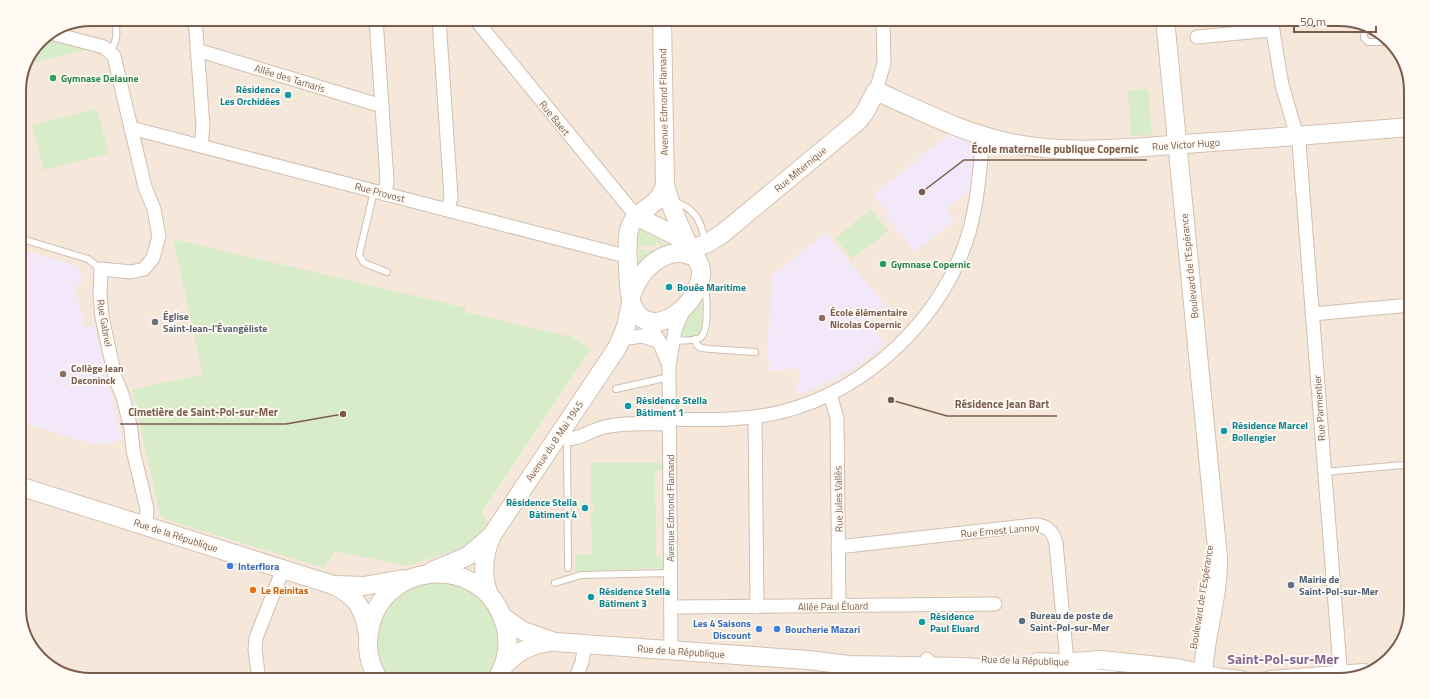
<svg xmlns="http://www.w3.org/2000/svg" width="1430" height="699" font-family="'Titillium Web',sans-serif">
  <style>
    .residential { fill: #f5e8da }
    .education { fill: #f3e8fa }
    .green { fill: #d8ecc9 }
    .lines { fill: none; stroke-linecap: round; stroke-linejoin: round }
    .lane-casing { stroke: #d1beb0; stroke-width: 8 }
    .street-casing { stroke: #d1beb0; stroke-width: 15 }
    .secondary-casing { stroke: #d6c0b0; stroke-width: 20 }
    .lane { stroke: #fff; stroke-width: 6 }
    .street { stroke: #fff; stroke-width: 13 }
    .secondary { stroke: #fff; stroke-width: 18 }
    .leisure-dot { fill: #2e9e5b; stroke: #fffaf3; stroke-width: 1.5 }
    .culture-dot { fill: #0f9aa8; stroke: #fffaf3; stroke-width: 1.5 }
    .education-dot { fill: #8d6e63; stroke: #fffaf3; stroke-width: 1.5 }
    .worship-dot { fill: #6b7280; stroke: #fffaf3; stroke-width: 1.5 }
    .shop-dot { fill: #3f7fe0; stroke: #fffaf3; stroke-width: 1.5 }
    .service-dot { fill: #5c6f8a; stroke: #fffaf3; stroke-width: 1.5 }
    .food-dot { fill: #e8710a; stroke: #fffaf3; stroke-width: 1.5 }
    .labels { text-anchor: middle; stroke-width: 3.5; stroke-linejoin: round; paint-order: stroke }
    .leisure-label { font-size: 10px; font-weight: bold; fill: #27864d; stroke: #fffaf3; text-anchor: start }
    .street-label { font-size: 10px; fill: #7a5c4d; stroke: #fffaf3 }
    .culture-label { font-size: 10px; font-weight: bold; fill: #0d838f; stroke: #fffaf3; text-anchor: start }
    .education-label { font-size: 10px; font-weight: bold; fill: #785e54; stroke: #fffaf3; text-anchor: start }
    .worship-label { font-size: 10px; font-weight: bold; fill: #5b616d; stroke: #fffaf3; text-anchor: start }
    .shop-label { font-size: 10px; font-weight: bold; fill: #366cbe; stroke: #fffaf3; text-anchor: start }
    .service-label { font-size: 10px; font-weight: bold; fill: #4e5e75; stroke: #fffaf3; text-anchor: start }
    .food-label { font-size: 10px; font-weight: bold; fill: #c56008; stroke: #fffaf3; text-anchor: start }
    .district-label { font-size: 14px; font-weight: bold; fill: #846695; stroke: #fffaf3 }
    .rim { fill: none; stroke: #7a5c4d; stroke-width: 2 }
    .leader { fill: none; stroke: #7a5c4d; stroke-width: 1.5 }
    .callout-dot { fill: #7a5c4d; stroke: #fffaf3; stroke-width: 1.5 }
    .callout-label { font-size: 11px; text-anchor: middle; font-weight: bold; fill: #7a5c4d; stroke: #fffaf3; stroke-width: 3.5; stroke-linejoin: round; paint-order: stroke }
  </style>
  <rect width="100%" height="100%" fill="#fdf6ec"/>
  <polygon class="residential" points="91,19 1339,19 1371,26 1399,51 1411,86 1411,608 1404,640 1379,668 1340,680 91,680 59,673 31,648 19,613 19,86 40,40 63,24"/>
  <g class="education">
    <polygon points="949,134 966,141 971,145 974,152 974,169 970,189 946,209 955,220 915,252 885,215 888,213 873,195"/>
    <polygon points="826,233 887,308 869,323 885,344 867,359 837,379 797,395 796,384 800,380 798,368 770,371 767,352 772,276"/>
    <polygon points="19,249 78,267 83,281 75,288 85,327 94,325 122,439 111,443 92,444 19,421"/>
  </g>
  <g class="green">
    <polygon points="43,38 85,50 29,64 40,40"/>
    <polygon points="1148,89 1152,135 1131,136 1128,91"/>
    <polygon points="97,109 109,153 44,170 32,125"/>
    <polygon points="871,209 888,231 852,259 835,238"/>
    <polygon points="641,230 666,244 665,246 659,246 658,242 656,242 655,246 638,246 639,231"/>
    <polygon points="173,239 466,308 465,312 572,337 591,349 481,513 488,521 474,541 467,546 407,566 335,551 324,568 161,518 132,389 203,375"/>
    <polygon points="639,250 654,250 655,252 638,264"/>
    <polygon points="702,298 702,332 696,336 681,336 688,318"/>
    <polygon points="591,463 663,463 663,470 655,471 656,556 664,560 662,568 586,571 575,573 576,555 592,555 591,513 594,512 594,504 591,504"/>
    <path d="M432 582C444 583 455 583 466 589 500 607 506 650 485 680H390C369 651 375 607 409 589 415 586 425 584 432 582Z"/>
  </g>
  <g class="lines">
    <g class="lane-casing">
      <g id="lane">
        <polyline points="1363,24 1364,38 1368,42 1388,42"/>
        <path d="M110 51C118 41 117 31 115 19"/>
        <polyline points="374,191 359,255 364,263 387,272"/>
        <path d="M673 201C695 208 701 220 705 242"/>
        <polyline points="19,238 88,259 101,269"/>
        <polyline points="695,339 697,345 701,348 710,349 755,352"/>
        <path d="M672 340C680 340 693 342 700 338 709 332 708 293 703 284"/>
        <polyline points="616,389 669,377"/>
        <polyline points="567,439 568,568"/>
        <polyline points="1324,472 1403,465"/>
        <polyline points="555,583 581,575 671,573"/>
        <polyline points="1165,675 1187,680"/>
      </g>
    </g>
    <g class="street-casing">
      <g id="street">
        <polyline points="195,19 203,126 201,146"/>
        <polyline points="376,19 387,180 385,194"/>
        <polyline points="439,19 451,197 448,210"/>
        <polyline points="475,19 636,216"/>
        <polyline points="1271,19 1282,85 1299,143 1341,680"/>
        <polyline points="51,33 104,47 114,56 145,187 154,209 159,236 153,258 144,269 131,272 101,269 100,295 102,317 115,377 123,397 131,429 133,450 147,509 146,525"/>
        <polyline points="1197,37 1273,30"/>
        <polyline points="197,50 382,106"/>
        <polyline points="876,91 884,63 883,19"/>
        <polyline points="131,128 629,257"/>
        <polyline points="1312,314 1411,305"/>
        <polyline points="642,318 657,337 668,363"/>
        <polyline points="628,338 642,336 660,342"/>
        <polyline points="830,394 837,418 839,606"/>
        <polyline points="755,417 757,607"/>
        <path d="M669 419C707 420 744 421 781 412 869 390 945 316 970 229 978 198 980 168 983 136"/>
        <path d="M558 436C574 444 588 431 604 427 625 422 649 424 670 424"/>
        <path d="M838 547 1034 525C1047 525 1053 531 1056 543L1067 662"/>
        <polyline points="671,607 995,604"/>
        <polyline points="671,651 669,366 675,330 684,309"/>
        <polyline points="259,680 255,650 256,638 283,569"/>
        <polyline points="575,680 582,662 585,644"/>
        <polyline points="927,680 927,659"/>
      </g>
    </g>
    <g class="secondary-casing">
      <g id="secondary">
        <path d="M662 19 665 185C659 211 629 208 628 237 627 251 628 296 633 307 652 345 702 302 701 272 701 262 691 251 687 242 678 223 670 205 665 185"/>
        <path d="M1165 19 1218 558C1219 599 1203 639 1203 680"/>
        <polyline points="636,216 686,241"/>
        <path d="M678 253 706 244 722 234 858 121 865 112 876 91C921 111 963 133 1011 143 1069 155 1127 148 1185 144 1260 139 1336 133 1411 127"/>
        <path d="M631 297C636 274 664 245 689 255"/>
        <path d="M19 486 333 585C357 596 364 609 368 635"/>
        <polyline points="432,571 468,556 490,537"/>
        <polyline points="336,585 364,586 403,579"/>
        <path d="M489 595C481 574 483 555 492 535L617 348 626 327 631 303"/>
        <polyline points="503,617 523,631 555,642 808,660 849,665 965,667 1113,680"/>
        <polyline points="1038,662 1059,663 1101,660 1177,668 1221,678 1241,680"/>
        <path d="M503 667C516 652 531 644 550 642"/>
        <path d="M379 680C370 666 366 650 369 633 378 562 479 551 503 619 511 639 508 662 496 680"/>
        <polyline points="1270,680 1364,673"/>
      </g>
    </g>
    <use href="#lane" class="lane"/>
    <use href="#street" class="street"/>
    <use href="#secondary" class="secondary"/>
  </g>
  <g class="leisure-dot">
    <circle cx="53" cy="78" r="4"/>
    <circle cx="883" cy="264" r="4"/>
  </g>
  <g class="culture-dot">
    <circle cx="288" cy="95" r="4"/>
    <circle cx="669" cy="287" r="4"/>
    <circle cx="628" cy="406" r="4"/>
    <circle cx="1224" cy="431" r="4"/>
    <circle cx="585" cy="508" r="4"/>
    <circle cx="591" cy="597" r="4"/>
    <circle cx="922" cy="622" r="4"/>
  </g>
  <g class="education-dot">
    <circle cx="822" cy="318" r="4"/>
    <circle cx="63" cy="374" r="4"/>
  </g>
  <circle class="worship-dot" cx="155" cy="322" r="4"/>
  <g class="shop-dot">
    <circle cx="230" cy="566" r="4"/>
    <circle cx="759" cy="629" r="4"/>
    <circle cx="777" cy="629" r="4"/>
  </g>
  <g class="service-dot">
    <circle cx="1291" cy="585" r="4"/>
    <circle cx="1022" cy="621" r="4"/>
  </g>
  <circle class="food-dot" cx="253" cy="590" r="4"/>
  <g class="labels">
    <g class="leisure-label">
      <text x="61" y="82">Gymnase Delaune</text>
      <text x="891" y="268">Gymnase Copernic</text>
    </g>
    <g class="street-label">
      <text transform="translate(290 78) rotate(17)" y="4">Allée des Tamaris</text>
      <text transform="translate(663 102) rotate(-91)" y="4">Avenue Edmond Flamand</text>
      <text transform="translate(555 118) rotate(51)" y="4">Rue Baert</text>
      <text transform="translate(1186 144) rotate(-4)" y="4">Rue Victor Hugo</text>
      <text transform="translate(800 169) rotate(-40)" y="4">Rue Miternique</text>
      <text transform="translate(380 192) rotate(15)" y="4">Rue Provost</text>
      <text transform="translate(1189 266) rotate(-96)" y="4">Boulevard de l'Espérance</text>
      <text transform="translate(105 323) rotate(80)" y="4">Rue Gabriel</text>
      <text transform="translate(1319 408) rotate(-94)" y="4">Rue Parmentier</text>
      <text transform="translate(554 441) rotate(-56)" y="4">Avenue du 8 Mai 1945</text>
      <text transform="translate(838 499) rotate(-91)" y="4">Rue Jules Vallès</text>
      <text transform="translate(670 508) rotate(-90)" y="4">Avenue Edmond Flamand</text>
      <text transform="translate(1000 530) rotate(-5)" y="4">Rue Ernest Lannoy</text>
      <text transform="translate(176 535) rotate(18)" y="4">Rue de la République</text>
      <text transform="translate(1201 597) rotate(-81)" y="4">Boulevard de l'Espérance</text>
      <text transform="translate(833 606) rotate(-1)" y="4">Allée Paul Éluard</text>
      <text transform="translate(681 651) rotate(4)" y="4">Rue de la République</text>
      <text transform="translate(1025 660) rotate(2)" y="4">Rue de la République</text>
    </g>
    <g class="culture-label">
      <text x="280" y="93" text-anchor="end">Résidence<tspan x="280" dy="12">Les Orchidées</tspan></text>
      <text x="677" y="291">Bouée Maritime</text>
      <text x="636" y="404">Résidence Stella<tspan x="636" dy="12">Bâtiment 1</tspan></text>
      <text x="1232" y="429">Résidence Marcel<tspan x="1232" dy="12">Bollengier</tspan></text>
      <text x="577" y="506" text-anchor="end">Résidence Stella<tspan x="577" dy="12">Bâtiment 4</tspan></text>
      <text x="599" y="595">Résidence Stella<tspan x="599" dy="12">Bâtiment 3</tspan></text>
      <text x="930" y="620">Résidence<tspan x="930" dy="12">Paul Eluard</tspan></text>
    </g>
    <g class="education-label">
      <text x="830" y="316">École élémentaire<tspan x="830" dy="12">Nicolas Copernic</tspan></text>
      <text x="71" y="372">Collège Jean<tspan x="71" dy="12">Deconinck</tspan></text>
    </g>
    <g class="worship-label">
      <text x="163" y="320">Église<tspan x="163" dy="12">Saint-Jean-l'Évangéliste</tspan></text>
    </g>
    <g class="shop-label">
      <text x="238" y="570">Interflora</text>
      <text x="751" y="627" text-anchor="end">Les 4 Saisons<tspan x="751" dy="12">Discount</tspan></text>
      <text x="785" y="633">Boucherie Mazari</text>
    </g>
    <g class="service-label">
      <text x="1299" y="583">Mairie de<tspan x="1299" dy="12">Saint-Pol-sur-Mer</tspan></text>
      <text x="1030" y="619">Bureau de poste de<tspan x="1030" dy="12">Saint-Pol-sur-Mer</tspan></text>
    </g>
    <g class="food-label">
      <text x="261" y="594">Le Reinitas</text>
    </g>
    <g class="district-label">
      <text x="1283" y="664">Saint-Pol-sur-Mer</text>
    </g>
  </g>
  <path d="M0 0H1430V699H0ZM91 26H1339A65 65 0 0 1 1404 91V608A65 65 0 0 1 1339 673H91A65 65 0 0 1 26 608V91A65 65 0 0 1 91 26Z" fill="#fffaf3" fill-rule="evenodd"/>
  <path class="rim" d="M91 26H1339A65 65 0 0 1 1404 91V608A65 65 0 0 1 1339 673H91A65 65 0 0 1 26 608V91A65 65 0 0 1 91 26Z"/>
  <path class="leader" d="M922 192L964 160H1147M891 400L947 416H1057M343 414L286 424H120"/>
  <g class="callout-dot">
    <circle cx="922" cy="192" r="4"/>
    <circle cx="891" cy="400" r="4"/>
    <circle cx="343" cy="414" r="4"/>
  </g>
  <g class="callout-label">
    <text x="1055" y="153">École maternelle publique Copernic</text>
    <text x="1002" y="408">Résidence Jean Bart</text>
    <text x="203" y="416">Cimetière de Saint-Pol-sur-Mer</text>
  </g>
  <path d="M1294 26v6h82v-6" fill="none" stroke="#7a5c4d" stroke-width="2"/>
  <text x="1300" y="26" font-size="12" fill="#7a5c4d" stroke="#fffaf3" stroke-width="3" paint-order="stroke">50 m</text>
</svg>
